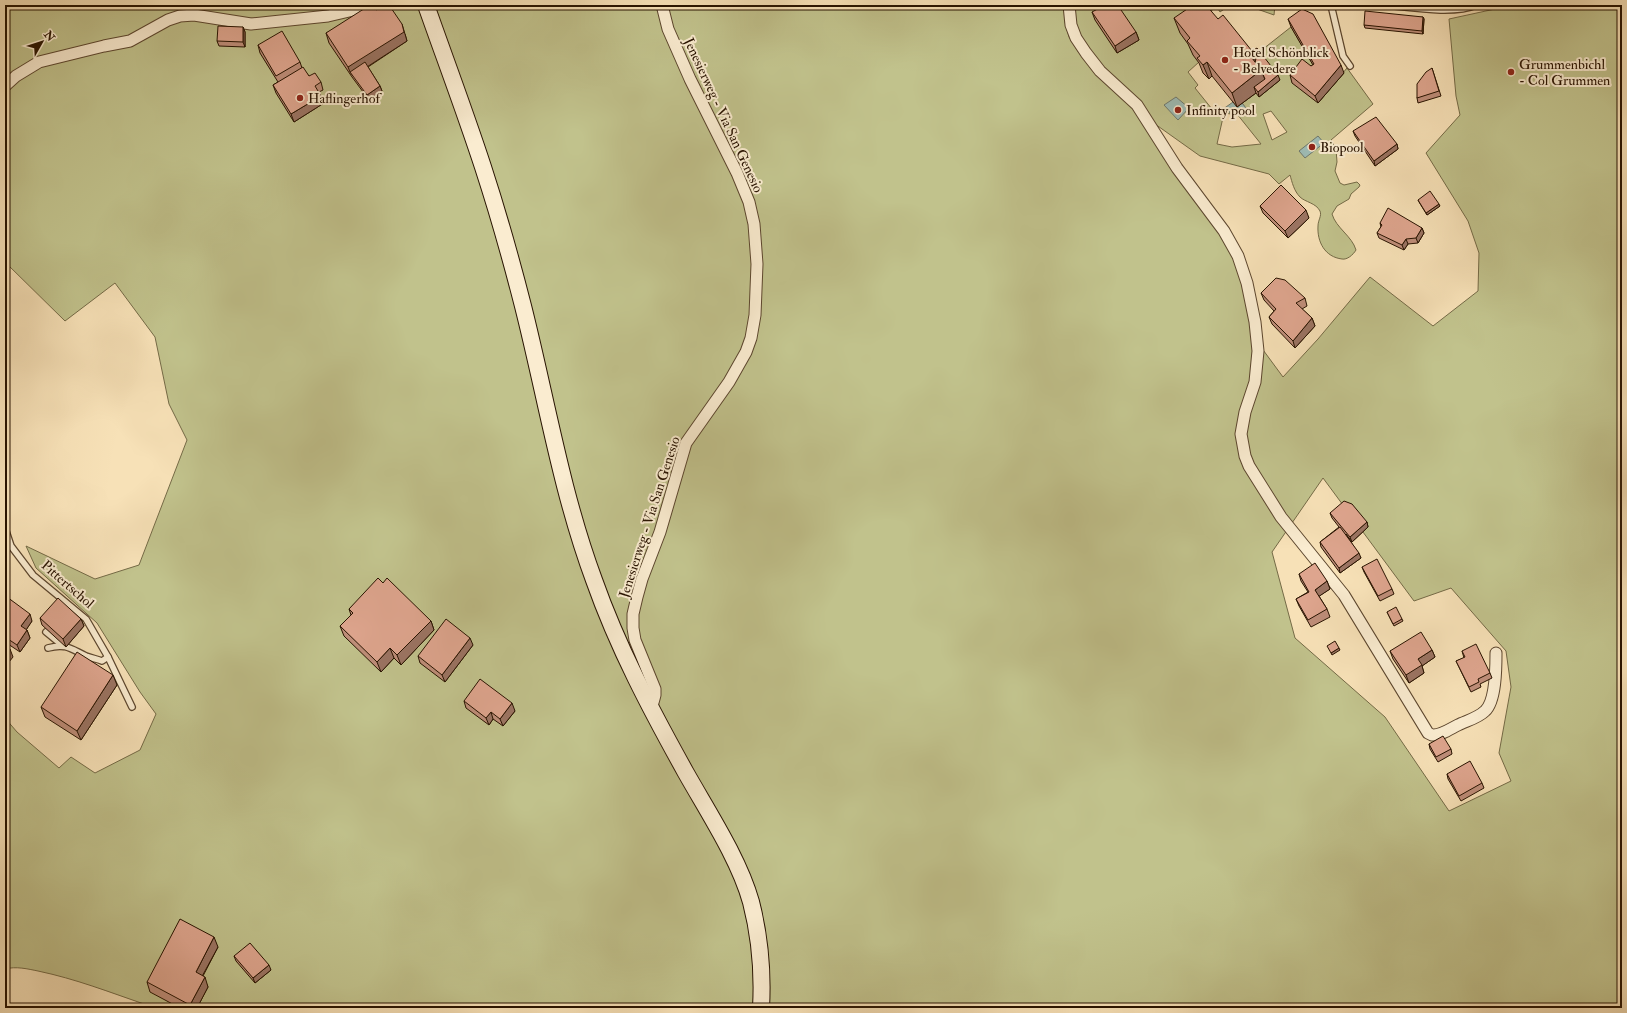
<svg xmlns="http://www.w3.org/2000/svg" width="1627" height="1013" font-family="'IM FELL Double Pica',serif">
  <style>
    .green { fill: #c1c28c; stroke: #746a46; fill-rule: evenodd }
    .water { fill: #9ebcb5; stroke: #6f786d }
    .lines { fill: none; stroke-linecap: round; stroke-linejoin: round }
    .lane-casing { stroke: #5c462e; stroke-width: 8 }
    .street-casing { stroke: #5c462e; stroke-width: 13 }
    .secondary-casing { stroke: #281300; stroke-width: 18 }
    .lane { stroke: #faecd0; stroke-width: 5.5 }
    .street { stroke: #faecd0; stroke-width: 11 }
    .secondary { stroke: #faecd0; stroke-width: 16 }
    .wall { fill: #bf8e7a; stroke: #281300 }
    .shaded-wall { fill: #9b7463; stroke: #281300 }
    .building { fill: #dea58e; stroke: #281300 }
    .poi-dot { fill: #8f2418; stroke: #faecd0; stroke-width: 1.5 }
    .labels { text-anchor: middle; stroke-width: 4; stroke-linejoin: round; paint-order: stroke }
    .poi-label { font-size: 14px; fill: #281300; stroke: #faecd0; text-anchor: start }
    .street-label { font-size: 14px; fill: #281300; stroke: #faecd0 }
  </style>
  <rect width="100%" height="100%" fill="#f7e1b7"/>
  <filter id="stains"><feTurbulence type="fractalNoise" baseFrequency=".005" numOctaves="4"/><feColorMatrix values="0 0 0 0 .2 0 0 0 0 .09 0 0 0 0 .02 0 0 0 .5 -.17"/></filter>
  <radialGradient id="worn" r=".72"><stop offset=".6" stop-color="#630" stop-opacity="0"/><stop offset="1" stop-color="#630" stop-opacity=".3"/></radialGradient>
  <g class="green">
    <path d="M5 5H328L332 10 349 5H1064L1065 22 1069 37 1079 53 1126 98 1226 242 1236 260 1255 339 1283 377 1318 339 1370 277 1433 326 1478 291 1479 253 1468 221 1426 153 1460 115 1456 96 1449 19 1495 9V5H1622V1008H148L144 1004C109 992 76 979 38 971 28 969 16 966 5 969V718L17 732 59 768 71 757 95 773 140 750 156 714 140 692 97 623 36 568 26 546 95 579 139 565 187 440 169 404 155 337 115 283 65 321 7 264 5 266ZM1323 478 1414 601 1451 588 1506 651 1511 687 1499 753 1511 781 1449 811 1385 717 1295 638 1272 552Z"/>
    <path d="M1075 5H1230L1220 12 1217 7 1206 14 1196 53 1199 62 1188 72 1198 85 1195 88 1216 114 1226 107 1231 114 1224 113 1217 144 1232 147 1261 144 1237 114 1249 113 1242 103 1256 92 1260 96 1258 53 1291 27 1317 72 1318 103 1347 68 1373 104 1331 140 1336 149 1337 162 1335 171 1340 183 1344 185 1357 182 1360 185 1359 187 1351 194 1349 199 1337 206 1332 214C1336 228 1352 236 1356 250 1353 255 1347 260 1342 259 1325 257 1317 242 1318 226 1318 220 1322 216 1320 211 1316 203 1305 202 1300 197 1294 191 1292 182 1290 175L1279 184 1269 174 1200 156 1155 124 1140 103 1097 60 1080 34 1075 20ZM1271 111 1287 132 1272 140 1263 114Z"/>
    <polygon points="1244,5 1275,5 1274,15 1257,9 1251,9"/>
  </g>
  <g class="water">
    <polygon points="1176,97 1189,108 1178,120 1164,105"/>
    <polygon points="1233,102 1242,103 1250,113 1231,114 1226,107"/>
    <polygon points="1318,136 1324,143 1305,158 1299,151"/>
  </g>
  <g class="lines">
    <g class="lane-casing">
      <g id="lane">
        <polyline points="1331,5 1343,56 1350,66"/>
        <path d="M1384 5C1408 7 1454 15 1476 5"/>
        <polyline points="5,528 11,546 33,575 86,619 108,657 132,707"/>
        <polyline points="46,632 63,646"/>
        <path d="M48 648C66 643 71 649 86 656 91 658 97 659 102 661L108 657"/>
      </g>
    </g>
    <g class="street-casing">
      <g id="street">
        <path d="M1069 5 1071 25 1076 38 1086 53 1100 71 1137 105 1177 168 1224 231 1238 256 1247 283 1255 322 1258 351 1255 382 1245 412 1241 434 1245 456 1249 466 1281 517 1344 595 1428 733 1432 735C1440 736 1450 729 1458 725 1466 721 1478 718 1485 711 1496 701 1496 667 1496 653"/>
        <polyline points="5,86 16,76 39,62 104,46 130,41 168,20 180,16 194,15 251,24 328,16 375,5"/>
        <polyline points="651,710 655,695 655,689 635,640 633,628 633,614 637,597 642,579 660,532 686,443 729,382 746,352 751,338 755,315 757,264 754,224 749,202 737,173 690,79 668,29 662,5"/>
      </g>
    </g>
    <g class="secondary-casing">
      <path id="secondary" d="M426 5C445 59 465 112 483 167 498 213 511 259 523 306 546 397 561 491 594 580 618 648 651 710 686 773 708 812 739 859 751 902 760 937 763 972 761 1008"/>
    </g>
    <use href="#lane" class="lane"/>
    <use href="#street" class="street"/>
    <use href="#secondary" class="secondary"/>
  </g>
  <g class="wall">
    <polygon points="376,10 405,34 407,41 368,67 380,86 382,91 369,100 352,77 329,43 326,33"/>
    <polygon points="1092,12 1136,32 1139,40 1117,53 1095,20"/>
    <polygon points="1423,17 1424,19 1423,34 1365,28 1364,25"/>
    <polygon points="1174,18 1218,19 1252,51 1280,80 1259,97 1256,93 1237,107 1212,76 1209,79 1203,73 1199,63 1193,55 1188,44 1180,33"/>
    <polygon points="1288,19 1344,73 1318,103 1292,83 1290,75 1311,66 1313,65 1291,27"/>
    <polygon points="243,27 245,32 245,47 219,46 217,41"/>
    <polygon points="258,45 300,62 302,68 309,76 321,82 323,90 319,92 321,96 324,103 294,122 276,93 273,85 278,82 260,53"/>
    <polygon points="1432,68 1441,96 1418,103 1417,98"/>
    <polygon points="1353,131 1397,144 1398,149 1375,166 1355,136"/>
    <polygon points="1418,200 1440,206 1427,215 1419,202"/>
    <polygon points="1260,206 1309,218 1288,238 1263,213"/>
    <polygon points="1380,223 1422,228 1424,233 1418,243 1408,244 1404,250 1379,238 1377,233 1381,227"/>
    <polygon points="1261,293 1305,298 1307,306 1302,309 1312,318 1315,326 1295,348 1272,324 1269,317 1274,311 1264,300"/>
    <polygon points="1330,513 1367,522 1368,527 1352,542 1346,534 1361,558 1340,573 1321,547 1320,542 1339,527 1332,518"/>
    <polygon points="1362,567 1392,589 1394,594 1380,601 1364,572"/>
    <polygon points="1299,574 1327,581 1330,589 1319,596 1327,609 1330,617 1311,627 1299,606 1296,599 1308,592 1301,581"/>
    <polygon points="383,583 431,621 434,630 401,665 394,658 381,672 344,636 340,626 351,615 349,609"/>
    <polygon points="5,591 7,593 9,598 32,621 26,630 27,630 30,638 20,652 5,642"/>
    <polygon points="1387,612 1402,619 1403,621 1394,626"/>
    <polygon points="40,618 81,619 84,626 66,647 42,625"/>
    <polygon points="473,645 445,682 420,663 418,656"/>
    <polygon points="1432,650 1435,657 1422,666 1424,673 1409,683 1393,659 1390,651"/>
    <polygon points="1462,651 1490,673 1492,678 1480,684 1481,687 1471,692 1456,661 1464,658"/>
    <polygon points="117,685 81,740 45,717 41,707"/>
    <polygon points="464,701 515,711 503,726 493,719 489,725 466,708"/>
    <polygon points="1429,744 1451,749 1452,754 1438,762 1430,749"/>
    <polygon points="1447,774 1482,783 1484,788 1461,801 1448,779"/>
    <polygon points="218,947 203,976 208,987 197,1008 180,1008 150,992 147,982"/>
    <polygon points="234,956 271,970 255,983 236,961"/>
  </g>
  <g class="shaded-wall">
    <polygon points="1423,17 1424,19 1423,34 1422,31"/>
    <polygon points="402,24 405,34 407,41 353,76 350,72 348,67"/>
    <polygon points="243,27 245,32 245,47 243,42"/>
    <polygon points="1136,32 1139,40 1117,53 1115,46"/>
    <polygon points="1252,51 1257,65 1249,54"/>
    <polygon points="1207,62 1212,76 1209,79 1203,65"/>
    <polygon points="1341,65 1344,73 1318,103 1315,96"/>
    <polygon points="1261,70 1267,84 1254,87 1256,93 1237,107 1232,93"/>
    <polygon points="1278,75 1280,80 1259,97 1258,92"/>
    <polygon points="380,86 382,91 369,100 367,95"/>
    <polygon points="321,96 324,103 294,122 291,114"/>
    <polygon points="1397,144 1398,149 1375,166 1374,161"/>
    <polygon points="1439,204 1440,206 1427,215 1426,213"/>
    <polygon points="1306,210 1309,218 1288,238 1285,231"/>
    <polygon points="1422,228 1424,233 1418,243 1416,238"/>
    <polygon points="1406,239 1408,244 1404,250 1402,245"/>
    <polygon points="1312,318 1315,326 1295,348 1293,341"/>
    <polygon points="1367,522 1368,527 1352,542 1350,537"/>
    <polygon points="1359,553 1361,558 1340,573 1339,568"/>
    <polygon points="1327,581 1330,589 1318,597 1315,590"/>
    <polygon points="7,593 9,598 5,601 5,595"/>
    <polygon points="30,614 32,621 24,633 21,626"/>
    <polygon points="81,619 84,626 66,647 63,639"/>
    <polygon points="431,621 434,630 401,665 397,655"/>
    <polygon points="27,630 30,638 20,652 17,645"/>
    <polygon points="470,638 473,645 445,682 442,675"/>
    <polygon points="390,648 394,658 381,672 377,662"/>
    <polygon points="1339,648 1340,650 1332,655 1331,653"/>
    <polygon points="10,649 13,657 5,667 5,656"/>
    <polygon points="1432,650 1435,657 1422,666 1424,673 1409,683 1406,675 1418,659"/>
    <polygon points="113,675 117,685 81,740 77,731"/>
    <polygon points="512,703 515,711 503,726 500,719"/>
    <polygon points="491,712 493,719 489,725 486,718"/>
    <polygon points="214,937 218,947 199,982 196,972"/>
    <polygon points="269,965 271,970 255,983 253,978"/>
    <polygon points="205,977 208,987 197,1008 191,1008 190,1005"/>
  </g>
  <g class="building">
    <polygon points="370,5 373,5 376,10 384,5 389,5 402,24 404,32 348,67 326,33"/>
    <polygon points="1105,5 1116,5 1119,7 1136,32 1115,46 1092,12"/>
    <polygon points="1193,5 1206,5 1218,19 1223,15 1252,51 1249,54 1261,70 1232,93 1207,62 1203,65 1197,58 1200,56 1187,41 1190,38 1174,18"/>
    <polygon points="1302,9 1313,14 1341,65 1315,96 1290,75 1302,59 1311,66 1314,64 1288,19"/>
    <polygon points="1365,11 1423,17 1422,31 1364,25"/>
    <polygon points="218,26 243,27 243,42 217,41"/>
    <polygon points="282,31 300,62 276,76 258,45"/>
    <polygon points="1257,48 1278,75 1258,92 1254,87 1265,79 1261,70 1255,61 1256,60 1252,51"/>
    <polygon points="365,62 380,86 367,95 350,72"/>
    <polygon points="303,67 309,76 315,73 321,82 315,86 321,96 291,114 273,85"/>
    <polygon points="1432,68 1439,91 1417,98 1417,84 1426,72"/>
    <polygon points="1376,117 1397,144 1374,161 1353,131"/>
    <polygon points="1281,185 1306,210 1285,231 1260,206"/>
    <polygon points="1430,191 1439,204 1426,213 1418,200"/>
    <polygon points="1388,208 1422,228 1416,238 1406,239 1402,245 1377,233 1382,225 1380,223"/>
    <polygon points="1276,278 1285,280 1305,298 1296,303 1312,318 1293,341 1269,317 1276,309 1261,293"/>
    <polygon points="1344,501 1352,504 1367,522 1350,537 1330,513"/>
    <polygon points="1340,527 1359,553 1339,568 1320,542"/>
    <polygon points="1377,559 1392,589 1378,596 1362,567"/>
    <polygon points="1315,563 1327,581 1315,590 1327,609 1308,620 1296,599 1309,592 1299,574"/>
    <polygon points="378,578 383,583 387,578 431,621 397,655 390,648 377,662 340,626 353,613 349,609"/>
    <polygon points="7,597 30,614 21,626 27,630 17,645 5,637 5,601"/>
    <polygon points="58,598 81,619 63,639 40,618"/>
    <polygon points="1396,607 1402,619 1393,624 1387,612"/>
    <polygon points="446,619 470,638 442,675 418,656"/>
    <polygon points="1421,632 1432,650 1418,659 1422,665 1406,675 1390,651"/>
    <polygon points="1335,641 1339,648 1331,653 1327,646"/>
    <polygon points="1476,644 1490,673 1478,679 1479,682 1469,687 1456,661 1465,657 1462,651"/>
    <polygon points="5,645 10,649 5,656"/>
    <polygon points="77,652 113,675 77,731 41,707"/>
    <polygon points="480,679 512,703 500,719 491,712 486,718 464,701"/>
    <polygon points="1443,736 1451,749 1436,757 1429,744"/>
    <polygon points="1470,761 1482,783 1459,796 1447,774"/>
    <polygon points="180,919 214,937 196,972 205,977 190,1005 147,982"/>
    <polygon points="250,943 269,965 253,978 234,956"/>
  </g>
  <g class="poi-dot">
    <circle cx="1225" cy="60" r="4"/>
    <circle cx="1511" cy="72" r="4"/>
    <circle cx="300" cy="98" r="4"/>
    <circle cx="1178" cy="110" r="4"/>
    <circle cx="1312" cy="147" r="4"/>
  </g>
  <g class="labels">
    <g class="poi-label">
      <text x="1233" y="57">Hotel Schönblick<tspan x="1233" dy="16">- Belvedere</tspan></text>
      <text x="1519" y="69">Grummenbichl<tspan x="1519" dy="16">- Col Grummen</tspan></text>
      <text x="308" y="103">Haflingerhof</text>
      <text x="1186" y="115">Infinity pool</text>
      <text x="1320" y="152">Biopool</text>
    </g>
    <g class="street-label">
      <text transform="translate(724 115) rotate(65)" y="5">Jenesierweg - Via San Genesio</text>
      <text transform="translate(649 517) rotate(-72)" y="5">Jenesierweg - Via San Genesio</text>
      <text transform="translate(68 584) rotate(41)" y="5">Pittertschol</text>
    </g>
  </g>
  <rect width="1627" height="1013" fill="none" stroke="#f7e1b7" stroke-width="20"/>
  <rect x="6" y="6" width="1615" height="1001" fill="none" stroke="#281300" stroke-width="2"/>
  <rect x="10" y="10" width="1607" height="993" fill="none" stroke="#281300"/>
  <g transform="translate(42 42) rotate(51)" stroke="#faecd0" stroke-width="3" paint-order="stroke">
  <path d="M0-3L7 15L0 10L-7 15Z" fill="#281300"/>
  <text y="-6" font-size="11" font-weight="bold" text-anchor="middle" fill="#281300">N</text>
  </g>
  <rect width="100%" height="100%" filter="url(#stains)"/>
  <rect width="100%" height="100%" fill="url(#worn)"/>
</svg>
